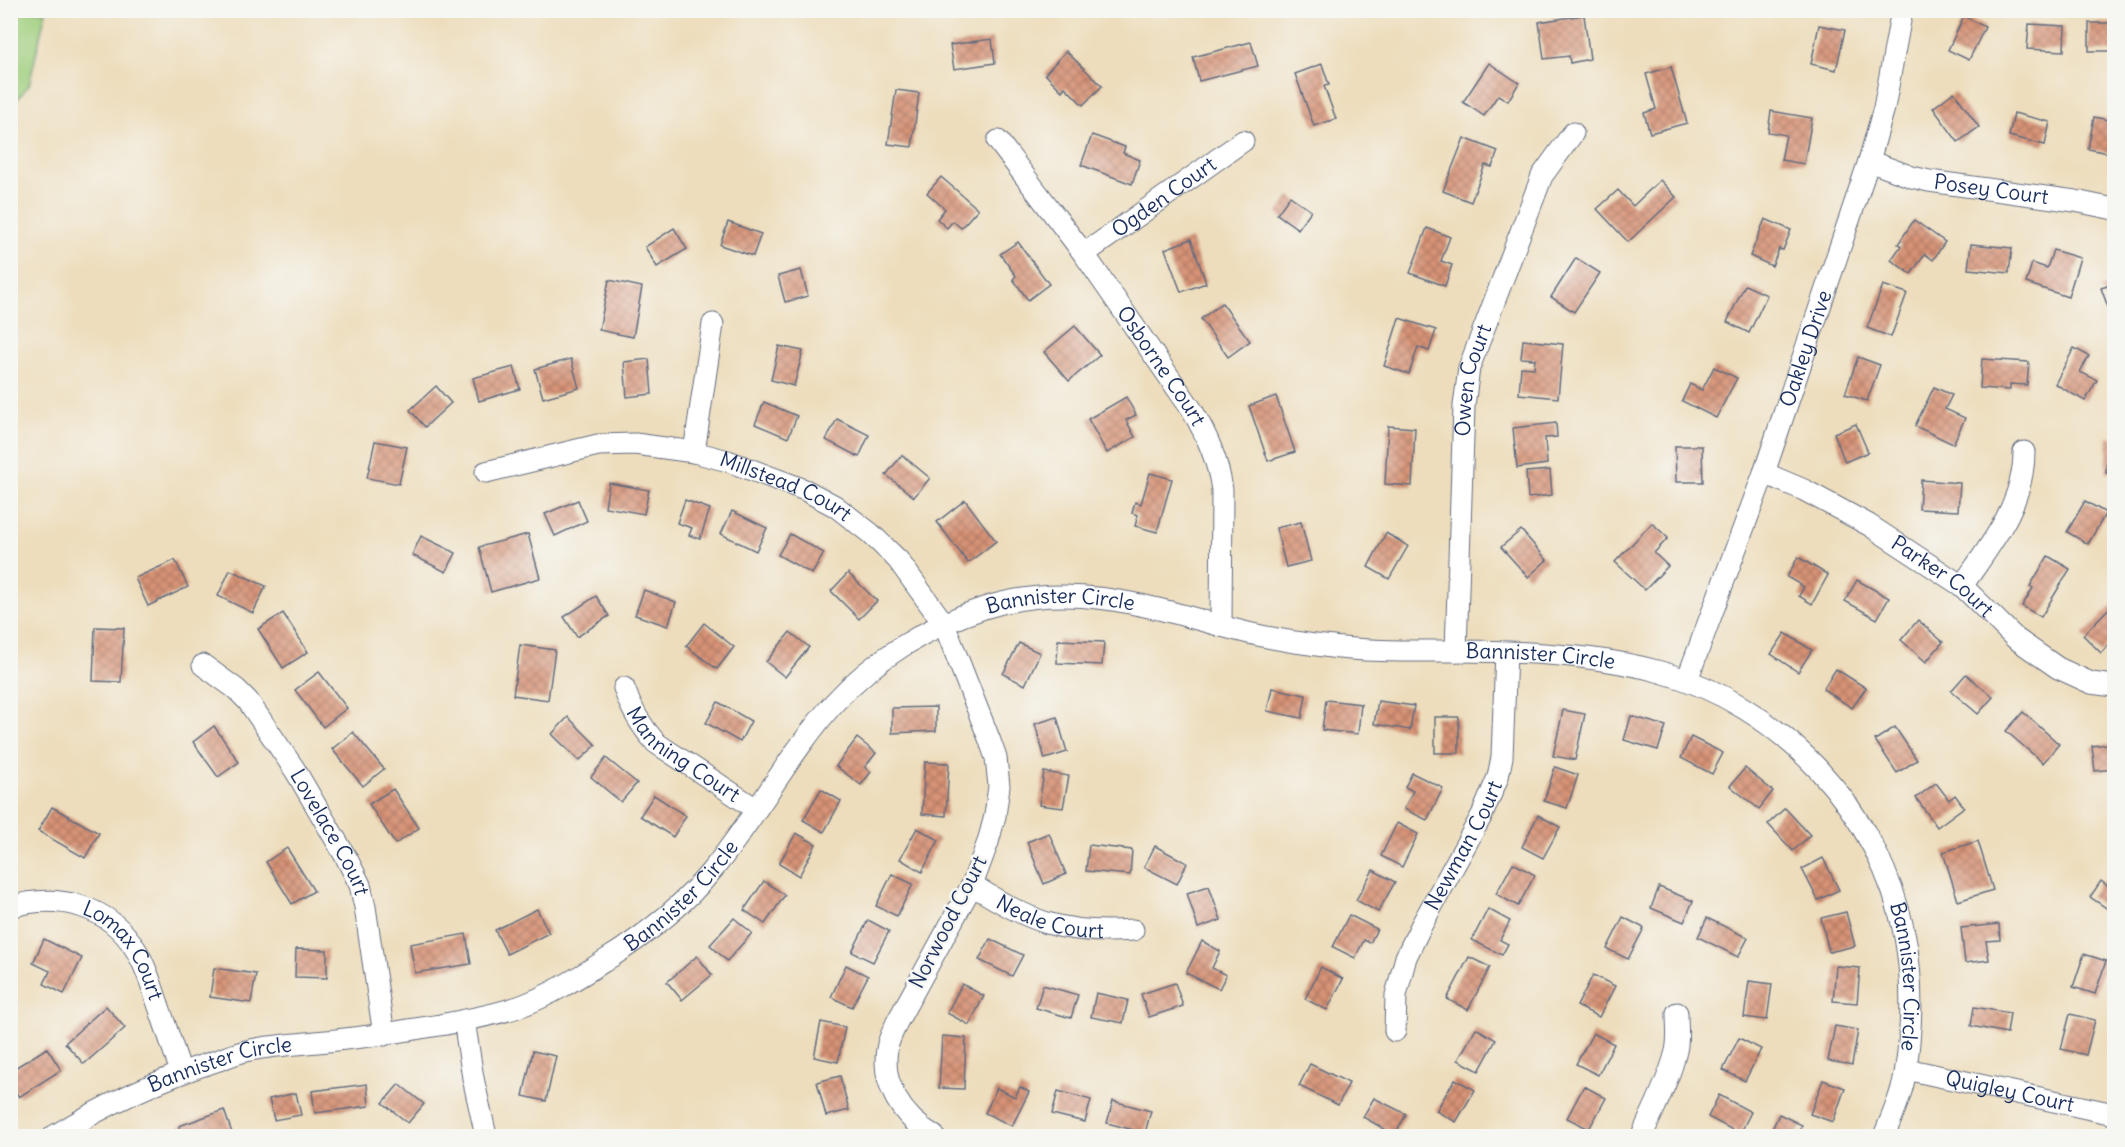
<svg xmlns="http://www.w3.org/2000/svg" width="2125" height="1147" font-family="Delius,sans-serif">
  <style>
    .pitch { fill: #9ece7c; stroke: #5c7e6d; stroke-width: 1.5 }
    .building { fill: url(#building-cross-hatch) }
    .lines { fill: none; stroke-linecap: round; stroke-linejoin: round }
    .street-casing { stroke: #646c7f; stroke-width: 23 }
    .street { stroke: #fff; stroke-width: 21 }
    .labels { text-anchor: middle; stroke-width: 5; stroke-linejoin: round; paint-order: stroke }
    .street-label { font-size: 21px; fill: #1b2f5e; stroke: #f6f6f2 }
  </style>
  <defs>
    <pattern id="building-cross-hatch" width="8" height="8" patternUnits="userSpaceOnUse" patternTransform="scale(1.5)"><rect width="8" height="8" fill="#d79376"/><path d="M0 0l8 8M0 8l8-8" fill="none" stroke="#ae7864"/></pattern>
  </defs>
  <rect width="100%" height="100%" fill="#f6f6f2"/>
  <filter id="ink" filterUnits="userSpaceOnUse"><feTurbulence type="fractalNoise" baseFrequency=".0167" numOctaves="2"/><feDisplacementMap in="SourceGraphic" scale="12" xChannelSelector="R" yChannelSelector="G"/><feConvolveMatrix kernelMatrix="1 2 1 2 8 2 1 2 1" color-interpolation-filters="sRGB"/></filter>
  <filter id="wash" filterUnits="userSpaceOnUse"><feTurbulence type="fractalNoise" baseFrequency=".008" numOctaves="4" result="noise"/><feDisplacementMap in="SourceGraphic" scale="24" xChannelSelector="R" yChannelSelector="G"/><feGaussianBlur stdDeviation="1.35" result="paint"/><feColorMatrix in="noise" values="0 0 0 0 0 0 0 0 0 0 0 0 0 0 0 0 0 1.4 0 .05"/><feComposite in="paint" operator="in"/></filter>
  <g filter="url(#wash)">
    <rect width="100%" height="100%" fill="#edddbc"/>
    <polygon class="pitch" points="11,10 46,11 29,85 11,107"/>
    <g id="blocks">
      <g class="building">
        <polygon points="1584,15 1590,59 1570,63 1569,56 1544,59 1539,22"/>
        <polygon points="1964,16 1985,27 1969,60 1948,50"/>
        <rect x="2089" y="23" width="25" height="28"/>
        <polygon points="2029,24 2065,26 2064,51 2027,49"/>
        <polygon points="1819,25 1845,30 1836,70 1811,64"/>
        <polygon points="992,39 995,63 954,69 950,45"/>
        <polygon points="1251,42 1258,66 1199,81 1193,57"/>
        <polygon points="1066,51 1102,86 1083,105 1065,87 1062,91 1045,74"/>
        <polygon points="1489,63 1519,83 1508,101 1498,95 1484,116 1463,102"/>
        <polygon points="1322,64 1329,85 1324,86 1336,119 1314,126 1295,74"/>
        <polygon points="1671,67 1687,123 1650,133 1644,113 1656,109 1646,74"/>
        <polygon points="896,90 919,93 912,147 888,144"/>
        <polygon points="1954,92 1979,127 1958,142 1933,108"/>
        <polygon points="1771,111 1812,118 1804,164 1781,160 1786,135 1768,132"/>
        <polygon points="2014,113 2050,122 2045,145 2009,136"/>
        <polygon points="2094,117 2114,121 2114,154 2088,149"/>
        <polygon points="1092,135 1125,147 1123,153 1140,160 1132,184 1081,165"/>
        <polygon points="1464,138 1498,151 1492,167 1485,165 1471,202 1443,191"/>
        <polygon points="941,177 978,209 961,228 953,221 947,228 937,219 945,209 927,193"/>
        <polygon points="1660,180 1676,197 1628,242 1597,209 1618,190 1633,206"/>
        <polygon points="1290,196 1311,211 1298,229 1277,214"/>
        <polygon points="1765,219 1791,230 1783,250 1779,249 1772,266 1750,256"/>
        <polygon points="1914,220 1945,242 1933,260 1925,254 1911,274 1891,260 1901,246 1898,244"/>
        <polygon points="728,222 761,234 753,256 720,245"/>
        <polygon points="674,228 687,249 657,267 645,247"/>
        <polygon points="1427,228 1450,237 1441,261 1452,265 1445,286 1410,273"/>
        <polygon points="1191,239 1206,283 1181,292 1165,249"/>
        <polygon points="1018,242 1049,284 1028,300 1013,279 1016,276 1000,254"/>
        <polygon points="1971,244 2012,248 2009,273 1968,269"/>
        <polygon points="2053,250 2080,258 2068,297 2026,283 2032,263 2047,268"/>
        <polygon points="1576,258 1600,273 1574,312 1551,297"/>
        <polygon points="801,270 808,296 785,302 778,276"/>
        <polygon points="609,280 642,287 633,337 599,330"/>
        <polygon points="2114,284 2114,308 2109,310 2101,288"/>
        <polygon points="1745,285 1767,295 1749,333 1727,322"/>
        <polygon points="1883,285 1907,293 1891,337 1867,328"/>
        <polygon points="1222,303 1250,341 1228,357 1201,319"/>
        <polygon points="1399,318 1436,330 1429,351 1418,347 1409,374 1384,366"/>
        <polygon points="1075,326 1100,355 1069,381 1044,352"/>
        <polygon points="1523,340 1563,344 1558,398 1519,394 1521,367 1534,368 1535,359 1521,358"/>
        <polygon points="779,346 803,351 794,386 771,380"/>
        <polygon points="2074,348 2089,356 2080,372 2097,380 2085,401 2055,384"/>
        <polygon points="1858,357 1880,365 1867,401 1845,394"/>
        <polygon points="571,359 579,388 543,398 535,369"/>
        <polygon points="649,359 652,394 627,397 624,362"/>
        <polygon points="1982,359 2029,362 2027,385 2010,384 2010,390 1980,388"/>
        <polygon points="514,367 520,389 479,401 473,378"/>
        <polygon points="1714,367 1737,378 1716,418 1682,401 1690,384 1702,390"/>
        <polygon points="436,386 451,403 425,427 410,410"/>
        <polygon points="1934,387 1952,395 1945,409 1965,418 1953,444 1915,426"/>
        <polygon points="1276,396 1295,452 1268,461 1249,406"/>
        <polygon points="1126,397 1136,415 1126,420 1135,437 1107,453 1088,419"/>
        <polygon points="764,402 797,416 788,438 755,424"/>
        <polygon points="837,419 869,435 859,457 826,440"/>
        <polygon points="1556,423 1557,437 1545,438 1547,464 1517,468 1513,428"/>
        <polygon points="1856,424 1868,452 1845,462 1834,433"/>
        <polygon points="1388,426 1415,428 1412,486 1385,484"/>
        <polygon points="2108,437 2114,437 2114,473 2106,473"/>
        <polygon points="375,441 407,447 399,484 367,478"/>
        <polygon points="1675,446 1702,446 1703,482 1676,482"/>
        <polygon points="902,455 930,478 914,497 886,475"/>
        <polygon points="1550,470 1552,495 1528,498 1526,472"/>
        <polygon points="1150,473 1172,479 1157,532 1135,526 1138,515 1132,513 1135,502 1141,504"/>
        <polygon points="1921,480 1960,483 1958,511 1919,509"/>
        <polygon points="609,483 649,490 644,514 605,507"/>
        <polygon points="578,500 587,521 555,536 545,514"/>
        <polygon points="685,500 710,509 700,539 689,535 692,528 677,523"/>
        <polygon points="965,500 996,541 968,563 937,522"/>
        <polygon points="2085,501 2106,513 2088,544 2067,532"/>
        <polygon points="732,511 767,528 756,551 721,534"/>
        <polygon points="1301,522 1311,561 1286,567 1276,528"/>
        <polygon points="1652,523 1668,538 1654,553 1668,566 1645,590 1615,562"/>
        <polygon points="1521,530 1547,560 1528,577 1501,547"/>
        <polygon points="1386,533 1408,546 1389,579 1368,567"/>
        <polygon points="528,534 540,578 491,592 479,547"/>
        <polygon points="790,534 824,553 812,574 778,555"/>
        <polygon points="421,536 456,553 446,572 412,555"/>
        <polygon points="2048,556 2070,569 2041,617 2022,606 2033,588 2030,586"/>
        <polygon points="1798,557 1828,575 1812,604 1799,596 1804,587 1787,577"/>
        <polygon points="175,560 188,587 148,606 135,578"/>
        <polygon points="230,570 266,586 253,613 218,596"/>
        <polygon points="848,573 877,601 859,619 831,591"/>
        <polygon points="1857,580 1889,598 1877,619 1845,601"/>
        <polygon points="644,590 676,602 668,626 635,615"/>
        <polygon points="596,596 609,616 577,637 564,617"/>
        <polygon points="2114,603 2114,639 2101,653 2083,635"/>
        <polygon points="283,613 308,652 283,668 258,629"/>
        <polygon points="1918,620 1943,642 1926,662 1901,640"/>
        <polygon points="704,623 734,647 717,669 686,646"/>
        <polygon points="95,627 124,628 121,682 93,681"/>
        <polygon points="790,632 809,647 785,677 766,662"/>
        <polygon points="1785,633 1812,650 1798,672 1771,654"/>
        <polygon points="1058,640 1104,642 1102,665 1057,663"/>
        <polygon points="1019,643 1040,653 1025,685 1003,674"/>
        <polygon points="520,645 555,650 548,700 513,695"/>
        <polygon points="1836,669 1866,688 1852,708 1823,689"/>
        <polygon points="319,672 347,708 323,727 295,690"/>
        <polygon points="1966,674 1993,697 1978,714 1951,691"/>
        <polygon points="1272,688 1306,695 1302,718 1267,711"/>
        <polygon points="1326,700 1361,704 1358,734 1322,730"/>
        <polygon points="1378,701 1414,706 1410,730 1374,724"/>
        <polygon points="718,702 751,721 740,742 706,723"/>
        <polygon points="936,707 936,731 892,733 892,708"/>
        <polygon points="1563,710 1585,714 1575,760 1553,756"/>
        <polygon points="2023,712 2059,744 2043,763 2006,731"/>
        <polygon points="1631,716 1666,726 1658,750 1624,740"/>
        <polygon points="568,717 596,745 579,761 552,734"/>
        <polygon points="1057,717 1067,752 1045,759 1035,724"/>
        <rect x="1435" y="717" width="24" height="36"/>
        <polygon points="214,726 239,762 218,777 193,742"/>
        <polygon points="1895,727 1917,760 1897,773 1875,740"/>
        <polygon points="353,732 384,769 363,786 332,749"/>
        <polygon points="1691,737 1723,753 1712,774 1681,758"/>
        <polygon points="857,738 876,753 865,767 871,772 861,785 836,766"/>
        <polygon points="2114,743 2114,769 2095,771 2092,746"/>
        <polygon points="606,758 637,783 621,802 591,777"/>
        <polygon points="925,762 949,763 946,816 922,814"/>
        <polygon points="1555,767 1578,775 1567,808 1544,801"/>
        <polygon points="1745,768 1773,791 1759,809 1730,786"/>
        <polygon points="1044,772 1069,776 1063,808 1039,805"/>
        <polygon points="1412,773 1443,788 1427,820 1404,809 1413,791 1405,787"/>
        <polygon points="1936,783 1949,800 1955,795 1964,807 1937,827 1916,798"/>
        <polygon points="393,789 419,828 395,844 369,804"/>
        <polygon points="821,789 841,801 824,832 803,820"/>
        <polygon points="654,795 686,816 673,837 640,816"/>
        <polygon points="52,807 99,833 85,858 38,831"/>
        <polygon points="1785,808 1810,835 1793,851 1768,824"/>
        <polygon points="1538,815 1560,827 1543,858 1522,847"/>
        <polygon points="1397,823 1418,834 1402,867 1381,856"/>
        <polygon points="917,828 939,840 922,872 900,859"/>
        <polygon points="796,833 816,844 799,876 779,864"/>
        <polygon points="1049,833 1066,874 1044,884 1027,842"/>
        <polygon points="1978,841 1993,890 1958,901 1943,852"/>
        <polygon points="1089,845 1132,850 1130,875 1086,871"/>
        <polygon points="1155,846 1187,863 1177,884 1144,867"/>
        <polygon points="287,848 314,891 292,904 266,862"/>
        <polygon points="1823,858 1839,890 1818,900 1802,869"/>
        <polygon points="1513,863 1535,875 1518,906 1496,894"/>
        <polygon points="1373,870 1395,882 1378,912 1356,900"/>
        <polygon points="892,874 913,884 897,916 876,906"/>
        <polygon points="764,881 785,895 765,924 744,910"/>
        <polygon points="2101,881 2114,891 2114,913 2090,897"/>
        <polygon points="1209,886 1221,920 1198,928 1187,893"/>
        <polygon points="1659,887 1693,901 1684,922 1651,908"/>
        <polygon points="537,909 549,933 507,954 495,930"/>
        <polygon points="1488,909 1510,921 1500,940 1508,944 1502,955 1472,940"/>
        <polygon points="1846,912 1855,946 1829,952 1821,918"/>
        <polygon points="1349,915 1377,929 1370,943 1364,940 1355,958 1333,947"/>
        <polygon points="1623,917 1644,928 1628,959 1607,949"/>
        <polygon points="734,918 752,933 727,961 710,945"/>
        <polygon points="1707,918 1748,938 1738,957 1698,937"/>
        <polygon points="868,920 889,931 873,962 852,952"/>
        <polygon points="1999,924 2000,940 1986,941 1989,960 1965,963 1961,928"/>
        <polygon points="466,934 471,964 415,973 410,944"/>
        <polygon points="44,939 82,958 64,994 44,984 50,971 33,963"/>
        <polygon points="990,939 1023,955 1012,976 979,960"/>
        <polygon points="1202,941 1220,951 1212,968 1226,975 1219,989 1186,973"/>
        <polygon points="296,949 327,950 327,978 295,977"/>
        <polygon points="2084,954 2106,961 2095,994 2073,987"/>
        <polygon points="697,956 712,975 682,1000 667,982"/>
        <polygon points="1469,957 1490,967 1468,1010 1447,999"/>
        <polygon points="846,965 868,976 852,1007 831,997"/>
        <polygon points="1836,966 1860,968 1857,1003 1833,1001"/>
        <polygon points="1321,967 1343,979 1327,1010 1305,999"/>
        <polygon points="214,968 256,974 251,1003 210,997"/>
        <polygon points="1593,975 1615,986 1599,1017 1577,1006"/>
        <polygon points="1749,981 1772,984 1767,1020 1744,1017"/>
        <polygon points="1175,983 1183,1006 1149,1017 1141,994"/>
        <polygon points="962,984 984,996 969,1025 947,1013"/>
        <polygon points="1043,985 1078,995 1071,1018 1036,1008"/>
        <polygon points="1096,993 1128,1000 1123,1023 1091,1017"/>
        <polygon points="106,1006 125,1028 84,1064 65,1043"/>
        <polygon points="1974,1007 2010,1013 2007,1033 1971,1026"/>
        <polygon points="2070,1014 2095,1020 2086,1055 2061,1049"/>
        <polygon points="821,1022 845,1027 838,1062 814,1057"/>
        <polygon points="1835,1026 1858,1030 1852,1065 1828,1061"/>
        <polygon points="1476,1028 1496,1040 1479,1071 1458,1060"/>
        <polygon points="1593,1033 1614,1044 1598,1075 1576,1064"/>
        <polygon points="942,1036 966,1038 964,1089 939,1088"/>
        <polygon points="1739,1038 1761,1049 1745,1081 1723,1070"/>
        <polygon points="47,1048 61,1070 19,1097 10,1084 10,1071"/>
        <polygon points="533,1051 556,1056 546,1101 523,1096"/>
        <polygon points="1310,1064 1349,1083 1338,1105 1299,1086"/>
        <polygon points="840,1076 849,1110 826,1116 817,1082"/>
        <polygon points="1455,1079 1475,1090 1456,1122 1436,1111"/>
        <polygon points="1823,1080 1845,1088 1833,1122 1810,1114"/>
        <polygon points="367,1084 369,1106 315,1113 312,1091"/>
        <polygon points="399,1084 424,1104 408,1123 383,1103"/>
        <polygon points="1584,1086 1606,1098 1589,1129 1567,1118"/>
        <polygon points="1020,1087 1029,1092 1012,1126 985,1113 997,1088 1015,1097"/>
        <polygon points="1058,1091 1091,1100 1085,1122 1052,1114"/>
        <polygon points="296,1093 301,1115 274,1120 269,1099"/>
        <polygon points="1719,1095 1751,1112 1740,1134 1708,1117"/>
        <polygon points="1374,1098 1406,1114 1395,1135 1363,1117"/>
        <polygon points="1113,1101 1151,1111 1145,1133 1107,1123"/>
        <polygon points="224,1110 232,1133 220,1136 182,1136 179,1126"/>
        <polygon points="1779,1114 1802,1125 1796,1136 1769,1136"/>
      </g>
    </g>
  </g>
  <g filter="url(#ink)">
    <use href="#blocks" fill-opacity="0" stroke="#646c7f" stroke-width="1.5"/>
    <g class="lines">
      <g class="street-casing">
        <g id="street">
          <path id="s1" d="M998 141 1084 254 1192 410C1207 436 1218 460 1222 490L1221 626"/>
          <path id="s2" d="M1869 161 1912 177 1929 181 2075 201 2114 209"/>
          <path id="s3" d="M1084 254 1243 141"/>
          <polyline points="694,452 713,324"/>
          <path id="s4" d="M486 472 598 445 635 444 694 452 728 461 805 490 835 506 870 533 898 560 944 624 990 741 996 758 999 786 995 816 988 842 972 885 897 1022C894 1029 890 1037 888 1044 879 1083 902 1117 934 1136"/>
          <path id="s5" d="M1764 473 1804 490 1869 525 1962 586 2015 638 2058 668 2091 683 2114 686"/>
          <path d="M1962 586C1991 544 2024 504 2024 452"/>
          <path id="s6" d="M1456 651 1464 406 1469 368 1542 176 1573 133"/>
          <path id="s7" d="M203 665 236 689 248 701 295 770 347 859 360 885 365 907 384 1035"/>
          <path id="s8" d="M1687 680 1764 473 1869 161 1884 108 1902 10"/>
          <path id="s9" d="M624 688C631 710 641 726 656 743L756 809"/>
          <path id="s10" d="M972 885C1032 922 1061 935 1133 930"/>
          <path id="s11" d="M10 907C58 893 109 905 136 950 146 966 151 984 157 1001 165 1025 173 1048 181 1072"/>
          <polyline points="464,1020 473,1078 486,1136"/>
          <path id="s12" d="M1395 1031 1396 995 1406 957 1421 926 1482 815 1498 777 1502 757 1506 653"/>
          <path id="s13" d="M1906 1069 2114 1114"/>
          <path id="s14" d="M54 1136C105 1105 159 1079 216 1061 227 1057 239 1052 250 1050 281 1044 314 1043 345 1039 377 1036 408 1030 440 1025 467 1020 495 1015 521 1006 551 995 579 977 606 960 646 935 684 905 714 868 757 815 789 754 834 703 873 660 928 626 984 608 1065 582 1140 603 1218 625 1252 635 1289 642 1324 646 1367 652 1411 651 1455 651 1519 651 1596 655 1657 671 1780 703 1881 812 1905 937 1913 980 1912 1026 1906 1068 1903 1092 1893 1114 1884 1136"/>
          <path d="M1642 1136C1653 1109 1669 1081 1676 1051 1679 1039 1677 1026 1677 1013"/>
        </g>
      </g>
      <use href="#street" class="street"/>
    </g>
  </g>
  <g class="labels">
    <g class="street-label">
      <text dy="7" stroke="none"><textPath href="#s2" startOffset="126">Posey Court</textPath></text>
      <text dy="7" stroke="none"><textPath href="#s3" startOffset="98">Ogden Court</textPath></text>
      <text dy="7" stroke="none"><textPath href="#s8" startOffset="352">Oakley Drive</textPath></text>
      <text dy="7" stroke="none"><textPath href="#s1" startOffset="278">Osborne Court</textPath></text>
      <text dy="7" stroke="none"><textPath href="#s6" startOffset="272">Owen Court</textPath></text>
      <text dy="7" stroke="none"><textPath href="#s4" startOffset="310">Millstead Court</textPath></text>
      <text dy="7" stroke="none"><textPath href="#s5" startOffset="207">Parker Court</textPath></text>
      <text dy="7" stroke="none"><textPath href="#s14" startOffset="1190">Bannister Circle</textPath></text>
      <text dy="7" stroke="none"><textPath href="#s14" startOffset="1676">Bannister Circle</textPath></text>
      <text dy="7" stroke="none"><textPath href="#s9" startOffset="92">Manning Court</textPath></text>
      <text dy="7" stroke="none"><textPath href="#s7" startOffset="213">Lovelace Court</textPath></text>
      <text dy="7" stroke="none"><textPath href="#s12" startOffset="201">Newman Court</textPath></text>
      <text dy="7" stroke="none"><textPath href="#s14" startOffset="686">Bannister Circle</textPath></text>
      <text dy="7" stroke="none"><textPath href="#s10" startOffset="86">Neale Court</textPath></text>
      <text transform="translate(948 922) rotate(-63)" y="7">Norwood Court</text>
      <text dy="7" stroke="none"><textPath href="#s11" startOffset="136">Lomax Court</textPath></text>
      <text dy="7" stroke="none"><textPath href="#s14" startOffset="2216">Bannister Circle</textPath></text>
      <text dy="7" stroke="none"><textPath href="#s14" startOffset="182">Bannister Circle</textPath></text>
      <text dy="7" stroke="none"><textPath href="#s13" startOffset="106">Quigley Court</textPath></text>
    </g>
  </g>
  <rect width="2125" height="1147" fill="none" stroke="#f6f6f2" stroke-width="36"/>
</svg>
